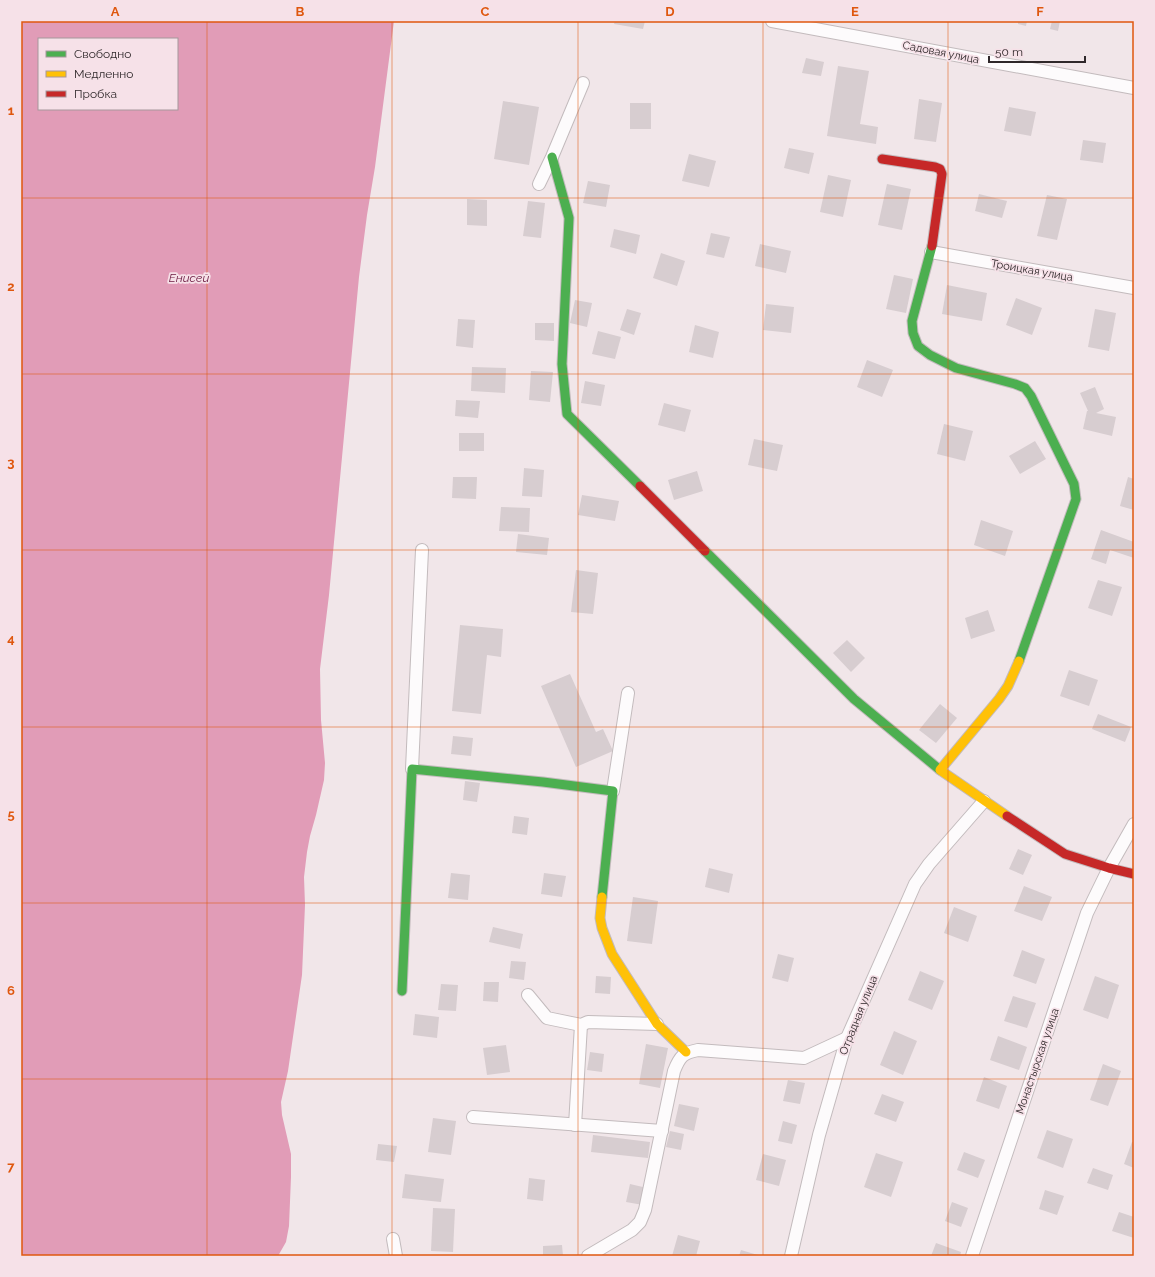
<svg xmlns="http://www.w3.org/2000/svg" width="1155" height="1277" font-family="Raleway,sans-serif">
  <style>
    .water { fill: #e19cb7; fill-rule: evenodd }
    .building { fill: #d7cdd0 }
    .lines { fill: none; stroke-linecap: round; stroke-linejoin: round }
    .street-casing { stroke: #c3bbbd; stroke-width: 14 }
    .fast-casing { stroke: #c3bbbd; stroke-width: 11 }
    .slow-casing { stroke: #c3bbbd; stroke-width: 11 }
    .jam-casing { stroke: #c3bbbd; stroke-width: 11 }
    .street { stroke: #fdfbfc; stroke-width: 12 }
    .fast { stroke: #4caf50; stroke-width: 9 }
    .slow { stroke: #ffc107; stroke-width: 9 }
    .jam { stroke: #c62828; stroke-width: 9 }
    .grid { fill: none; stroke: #df570e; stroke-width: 1; stroke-opacity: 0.55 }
    .labels { text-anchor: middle; stroke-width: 3.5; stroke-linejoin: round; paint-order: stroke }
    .street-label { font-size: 11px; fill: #2f282a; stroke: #f6e1e8 }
    .water-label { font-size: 12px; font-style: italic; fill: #6a173f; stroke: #f6e1e8 }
    .neatline { fill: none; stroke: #df570e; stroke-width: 1.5 }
    .grid-label { font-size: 13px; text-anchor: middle; font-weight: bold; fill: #df570e }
  </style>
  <rect width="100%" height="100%" fill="#f1e6e9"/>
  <path class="water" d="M21 21H394L375 167 367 215 359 277 329 595 320 669 321 720 325 763 324 780 316 815 310 836 307 852 304 877 305 905 302 975 288 1071 281 1102 282 1115 291 1154V1177L289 1226 286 1242 278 1256H21ZM39 39H177V109H39Z"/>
  <g class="building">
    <polygon points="615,21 645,21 643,29 614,24"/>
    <polygon points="1018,21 1027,21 1026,26 1018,24"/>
    <polygon points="1052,21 1060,21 1058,31 1050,29"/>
    <polygon points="806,58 824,62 821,76 802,73"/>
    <polygon points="838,66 869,71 860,124 878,127 876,144 827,136"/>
    <polygon points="919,99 942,103 936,142 914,139"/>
    <polygon points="503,101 539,107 529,165 494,159"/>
    <rect x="630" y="103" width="21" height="26"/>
    <polygon points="1009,107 1036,112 1031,136 1004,131"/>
    <polygon points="1083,140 1106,143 1103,163 1080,160"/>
    <polygon points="789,148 814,153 809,174 784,168"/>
    <polygon points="689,154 716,161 709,187 682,181"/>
    <polygon points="828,175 851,180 843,217 820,212"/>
    <polygon points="588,181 610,185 606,207 583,203"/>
    <polygon points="887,184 911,189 902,230 878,225"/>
    <polygon points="979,194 1007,201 1002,218 975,211"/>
    <polygon points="1047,195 1067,199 1057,240 1037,236"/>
    <polygon points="467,199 487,200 487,226 467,225"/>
    <polygon points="528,201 545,203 541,238 523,236"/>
    <polygon points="614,229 640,235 636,254 610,247"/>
    <polygon points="711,233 730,237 724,258 706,254"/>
    <polygon points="760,244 791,251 786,273 755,266"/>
    <polygon points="661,253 685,261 677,286 653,278"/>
    <polygon points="894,275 913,279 906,313 886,309"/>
    <polygon points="947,285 987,293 982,321 942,314"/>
    <polygon points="1016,298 1042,308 1032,335 1006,325"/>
    <polygon points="575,300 592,303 587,327 570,323"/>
    <polygon points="766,304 794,307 791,333 763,330"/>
    <polygon points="627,309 641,313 634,335 620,330"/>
    <polygon points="1095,309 1116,313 1109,351 1088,347"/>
    <polygon points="458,319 475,320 473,348 456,346"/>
    <polygon points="535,323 554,323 554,341 535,340"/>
    <polygon points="695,325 719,332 713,358 689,352"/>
    <polygon points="598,331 621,337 615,359 592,354"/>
    <polygon points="867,360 893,370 882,397 857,387"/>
    <polygon points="472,367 506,368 505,393 471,391"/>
    <polygon points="531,371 553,372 550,402 529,400"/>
    <polygon points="585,381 605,385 601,406 581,403"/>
    <polygon points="1095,387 1104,409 1096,413 1116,417 1112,436 1083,429 1087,411 1088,411 1080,393"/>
    <polygon points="456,400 480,401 478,418 455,416"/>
    <polygon points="664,403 691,410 685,432 658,425"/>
    <polygon points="944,424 973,431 965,461 937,454"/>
    <rect x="459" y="433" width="25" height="18"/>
    <polygon points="754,439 783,445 777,471 748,465"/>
    <polygon points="1035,441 1046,459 1020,474 1009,456"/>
    <polygon points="524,468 544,470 542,497 522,496"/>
    <polygon points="697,471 703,491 674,500 668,480"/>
    <polygon points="453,477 477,477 476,499 452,498"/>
    <polygon points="1128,477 1134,479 1134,510 1120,506"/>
    <polygon points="582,495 619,501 615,521 578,515"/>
    <polygon points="501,507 530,508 529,532 499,531"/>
    <polygon points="981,520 1013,531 1005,556 974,545"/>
    <polygon points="1101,530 1134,542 1134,558 1110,550 1106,564 1091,559"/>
    <polygon points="518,534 549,538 547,555 516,552"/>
    <polygon points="576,570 598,573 593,614 571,612"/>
    <polygon points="1098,580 1122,587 1112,616 1088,608"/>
    <polygon points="988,610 995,631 971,639 965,618"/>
    <polygon points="460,625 503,629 501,657 487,655 481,714 452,711"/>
    <polygon points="847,640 865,658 851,672 833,653"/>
    <polygon points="1069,670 1098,680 1089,706 1060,696"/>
    <polygon points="570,674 596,732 603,729 613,751 576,767 541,686"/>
    <polygon points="940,704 957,718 936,743 919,730"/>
    <polygon points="1098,714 1131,727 1125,742 1092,729"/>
    <polygon points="453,736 473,738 471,756 451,754"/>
    <polygon points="465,781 480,783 477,802 463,800"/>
    <polygon points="514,816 529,818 527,835 512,833"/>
    <polygon points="1018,849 1032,855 1023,875 1009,869"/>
    <polygon points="709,868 733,874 729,893 705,887"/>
    <polygon points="451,873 470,875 468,900 448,898"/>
    <polygon points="544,873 566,876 562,897 541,894"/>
    <polygon points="1024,886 1052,897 1042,921 1014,911"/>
    <polygon points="633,897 658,901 652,944 627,941"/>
    <polygon points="954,907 977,916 968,942 944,933"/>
    <polygon points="493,927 523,934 520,949 489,942"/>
    <polygon points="1022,950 1045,959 1036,984 1013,976"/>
    <polygon points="778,954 794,958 788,982 772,978"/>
    <polygon points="511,961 526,962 524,980 509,978"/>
    <polygon points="920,971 944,981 932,1010 908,1000"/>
    <polygon points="596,976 611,977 610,994 595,993"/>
    <polygon points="1095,976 1119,985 1108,1019 1083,1010"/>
    <polygon points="484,982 499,982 498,1002 483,1001"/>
    <polygon points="441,984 458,985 456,1011 438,1010"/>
    <polygon points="1013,996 1036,1003 1027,1028 1004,1021"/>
    <polygon points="415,1014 439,1017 437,1038 413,1035"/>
    <polygon points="894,1031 917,1041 903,1075 880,1065"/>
    <polygon points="998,1036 1027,1047 1019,1070 990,1060"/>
    <polygon points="646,1044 668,1048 660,1088 639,1084"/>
    <polygon points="506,1045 510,1072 487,1075 483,1048"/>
    <polygon points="590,1052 604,1054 602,1072 587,1070"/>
    <polygon points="1103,1064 1121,1071 1108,1106 1090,1100"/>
    <polygon points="984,1077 1007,1086 999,1109 976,1101"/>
    <polygon points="788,1080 805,1083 800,1104 783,1101"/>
    <polygon points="882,1094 904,1102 896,1122 874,1114"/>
    <polygon points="679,1104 699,1108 694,1131 674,1126"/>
    <polygon points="433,1118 456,1121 451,1155 428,1152"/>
    <polygon points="783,1121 797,1125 792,1144 778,1141"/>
    <polygon points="1047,1130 1073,1139 1063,1168 1037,1158"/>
    <polygon points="670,1131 684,1134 681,1150 666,1147"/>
    <polygon points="593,1135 650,1142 648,1158 591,1152"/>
    <polygon points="1132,1142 1134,1142 1134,1168 1124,1164"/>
    <polygon points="378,1144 397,1146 394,1162 376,1160"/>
    <polygon points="964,1152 985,1160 978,1178 957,1170"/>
    <polygon points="876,1153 903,1162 891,1197 864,1187"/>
    <polygon points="763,1154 786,1160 779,1186 756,1180"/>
    <polygon points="1093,1168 1113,1175 1108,1190 1087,1183"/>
    <polygon points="405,1174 444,1179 441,1202 402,1198"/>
    <polygon points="529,1178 545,1180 543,1201 527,1199"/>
    <polygon points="630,1184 647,1188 643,1205 626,1202"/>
    <polygon points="1045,1190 1064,1196 1057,1215 1039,1209"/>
    <polygon points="952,1202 968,1208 961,1227 945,1221"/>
    <polygon points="433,1208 455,1209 453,1252 431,1251"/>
    <polygon points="1119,1212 1134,1217 1134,1238 1112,1231"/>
    <polygon points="678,1235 700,1241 696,1256 672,1256"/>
    <polygon points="936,1243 961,1252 960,1256 931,1256"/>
    <polygon points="562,1245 563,1256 543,1256 543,1246"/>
    <polygon points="741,1250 761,1256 739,1256"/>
  </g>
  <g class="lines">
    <g class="street-casing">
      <g id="street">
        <polyline points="772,21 1134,88"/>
        <polyline points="539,184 552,157 583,83"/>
        <polyline points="931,252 1134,288"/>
        <polyline points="412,769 422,550"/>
        <polyline points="613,791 628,693"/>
        <polyline points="528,995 547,1018 581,1025 588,1022 657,1024"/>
        <polyline points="473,1117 662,1131"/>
        <polyline points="575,1125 581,1025"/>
        <polyline points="393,1239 396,1256"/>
        <path d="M588 1256 632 1230 640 1222 645 1210 674 1071C680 1056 683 1053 698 1050L804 1058 847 1038"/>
        <polyline points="791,1256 819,1135 847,1038 915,884 929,864 984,801"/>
        <polyline points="972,1256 1087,913 1109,868 1134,824"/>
      </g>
    </g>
    <g class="fast-casing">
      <g id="fast">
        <polyline points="552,157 569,218 562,364 567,414 640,486"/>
        <polyline points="932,246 912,321 913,333 918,346 930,355 956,368 1015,384 1025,388 1031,396 1074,484 1076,499 1019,661"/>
        <polyline points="705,551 854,699 940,770"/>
        <polyline points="402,991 412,769 543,782 613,791 602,897"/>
      </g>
    </g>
    <g class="slow-casing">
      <g id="slow">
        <polyline points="1007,816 940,770 999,699 1008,686 1019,661"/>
        <polyline points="602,897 600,918 602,928 612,954 657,1024 686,1052"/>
      </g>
    </g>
    <g class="jam-casing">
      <g id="jam">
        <polyline points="882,159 935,167 940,169 942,174 932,246"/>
        <polyline points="640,486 705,551"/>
        <polyline points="1007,816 1065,854 1109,868 1134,874"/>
      </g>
    </g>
    <use href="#street" class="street"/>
    <use href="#fast" class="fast"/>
    <use href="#slow" class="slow"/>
    <use href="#jam" class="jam"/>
  </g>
  <path class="grid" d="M207 21V1256M392 21V1256M578 21V1256M763 21V1256M948 21V1256M21 198H1134M21 374H1134M21 550H1134M21 727H1134M21 903H1134M21 1079H1134"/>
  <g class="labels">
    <g class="street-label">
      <text transform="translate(941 52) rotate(11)" y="4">Садовая улица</text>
      <text transform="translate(1032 270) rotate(10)" y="4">Троицкая улица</text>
      <text transform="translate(858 1015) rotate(-68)" y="4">Отрадная улица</text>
      <text transform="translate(1037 1061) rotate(-71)" y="4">Монастырская улица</text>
    </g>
    <g class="water-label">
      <text x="189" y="282">Енисей</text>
    </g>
  </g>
  <rect width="1155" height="1277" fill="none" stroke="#f6e1e8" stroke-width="44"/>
  <rect x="38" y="38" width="140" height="72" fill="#f6e1e8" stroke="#a6979c"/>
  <rect x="46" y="51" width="20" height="6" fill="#4caf50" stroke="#a6979c"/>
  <text x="74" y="58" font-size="12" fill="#2f282a">Свободно</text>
  <rect x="46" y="71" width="20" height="6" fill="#ffc107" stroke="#a6979c"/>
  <text x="74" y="78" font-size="12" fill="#2f282a">Медленно</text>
  <rect x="46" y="91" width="20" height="6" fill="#c62828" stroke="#a6979c"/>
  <text x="74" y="98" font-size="12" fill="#2f282a">Пробка</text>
  <path d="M989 56v6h96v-6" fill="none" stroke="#2f282a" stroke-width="2"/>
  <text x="995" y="56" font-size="12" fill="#2f282a" stroke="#f6e1e8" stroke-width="3" paint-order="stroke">50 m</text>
  <rect x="22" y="22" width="1111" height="1233" class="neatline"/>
  <g class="grid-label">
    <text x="115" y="16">A</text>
    <text x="300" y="16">B</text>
    <text x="485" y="16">C</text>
    <text x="670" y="16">D</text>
    <text x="855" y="16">E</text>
    <text x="1040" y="16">F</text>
    <text x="11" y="115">1</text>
    <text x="11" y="291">2</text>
    <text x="11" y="467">3</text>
    <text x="11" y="643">4</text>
    <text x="11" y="819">5</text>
    <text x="11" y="995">6</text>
    <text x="11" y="1171">7</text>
  </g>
</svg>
